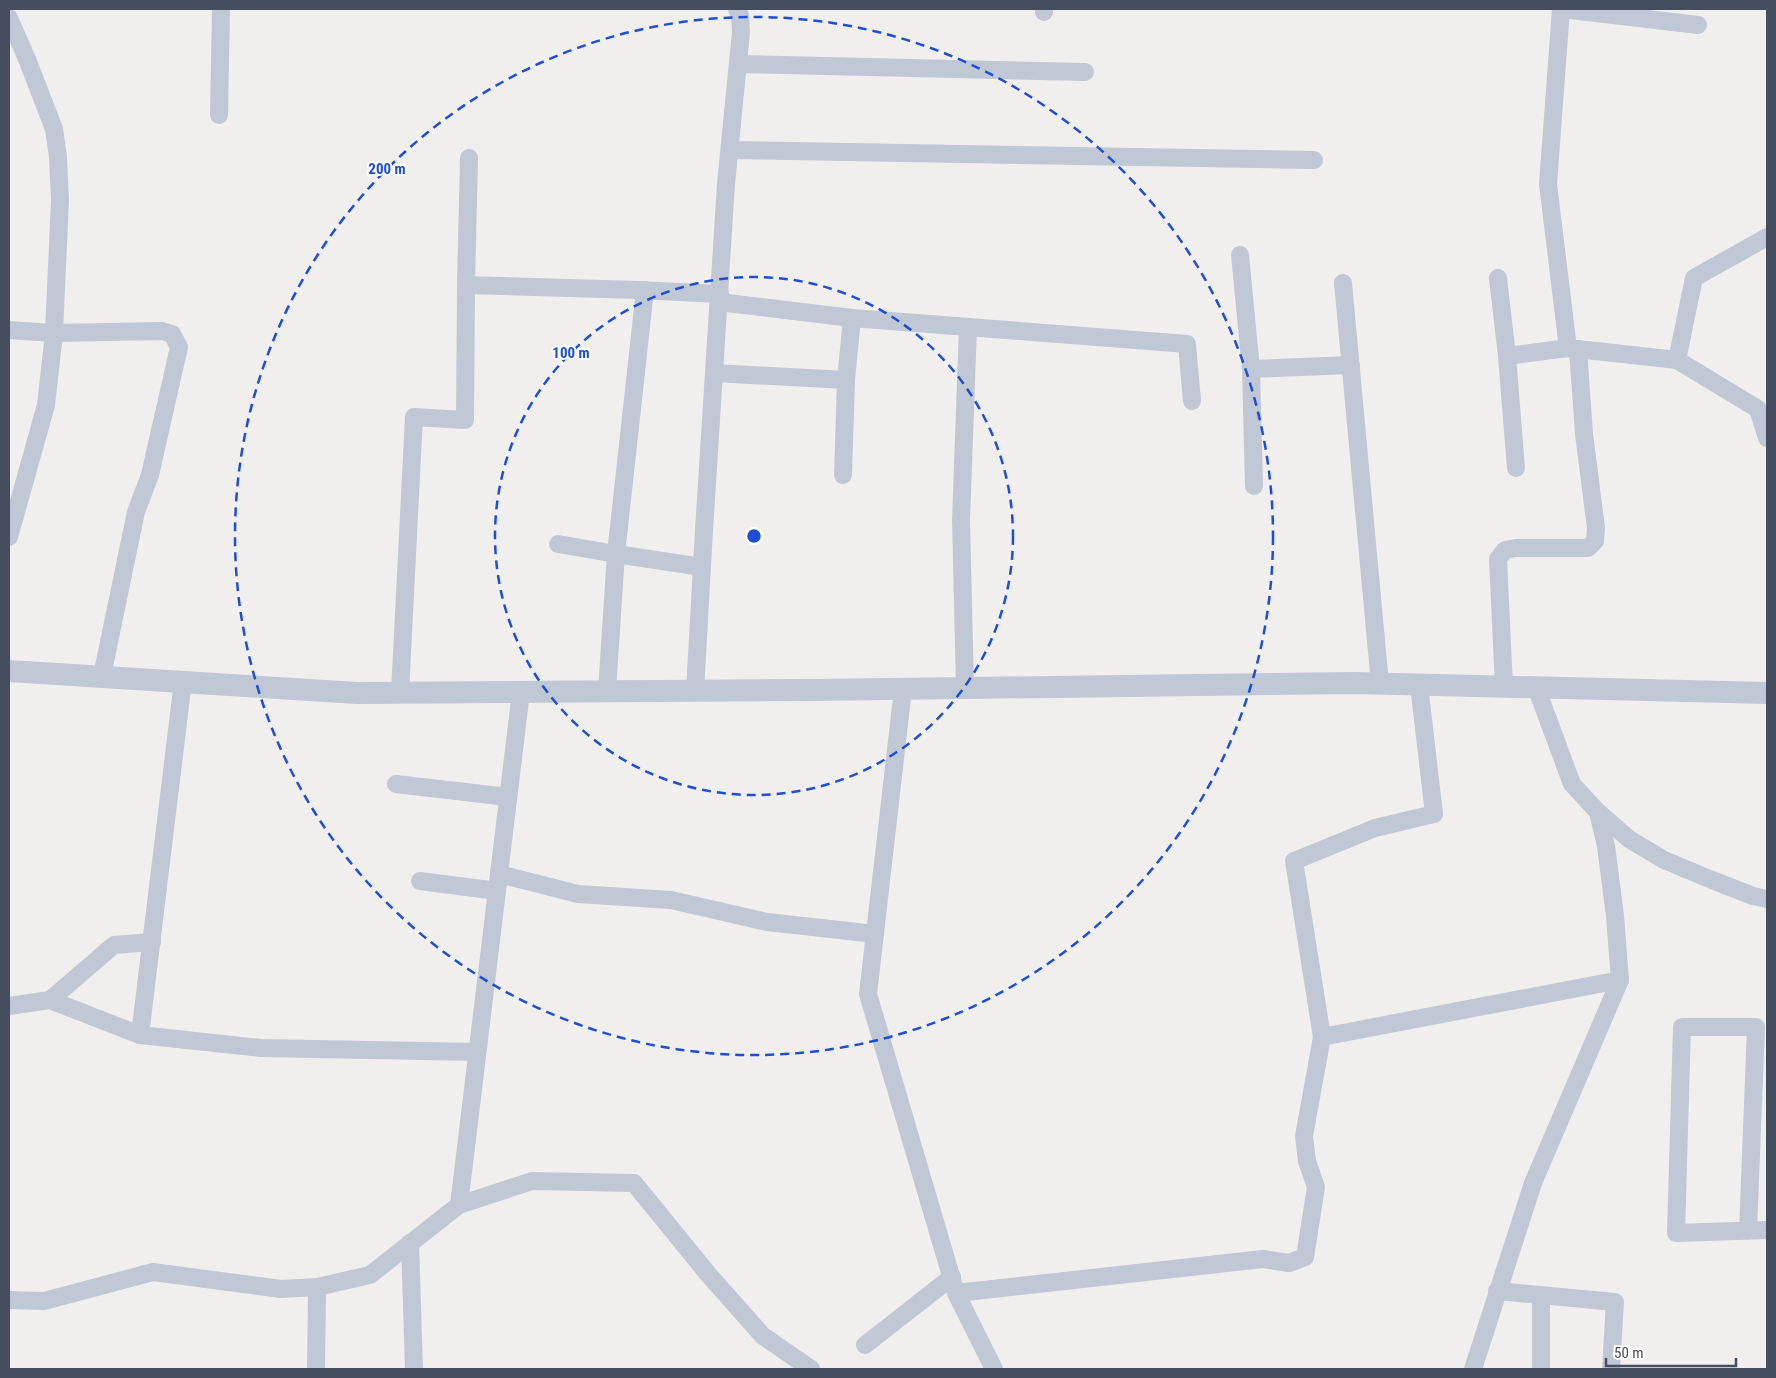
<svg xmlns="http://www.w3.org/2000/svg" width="1776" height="1378" font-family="'Roboto Condensed',sans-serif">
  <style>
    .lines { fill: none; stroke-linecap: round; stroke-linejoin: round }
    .minor { stroke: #c0c8d5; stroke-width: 18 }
    .tertiary { stroke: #c0c8d5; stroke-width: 22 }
    .ring { fill: none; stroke: #1d4ed8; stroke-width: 2.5; stroke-dasharray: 9 6 }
    .centre { fill: #1d4ed8; stroke: #fff; stroke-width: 2.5 }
    .ring-label { font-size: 15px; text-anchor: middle; font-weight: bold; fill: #1d4ed8; stroke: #fff; stroke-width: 4; stroke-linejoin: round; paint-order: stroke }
  </style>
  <rect width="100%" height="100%" fill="#f1eeee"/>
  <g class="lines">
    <g class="minor">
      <polyline points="1561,9 1548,184 1568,348 1677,360 1758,409 1767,438"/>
      <polyline points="1562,9 1698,25"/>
      <polyline points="1044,12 1044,9"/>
      <polyline points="9,18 27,59 54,129 58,157 60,200 54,333 46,405 9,537"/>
      <polyline points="738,64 1085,72"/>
      <polyline points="219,115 221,9"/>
      <polyline points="730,150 1314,160"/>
      <polyline points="469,158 466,285 638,290 720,294"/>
      <polyline points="1240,255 1251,369"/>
      <polyline points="1498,278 1507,356 1516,468"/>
      <polyline points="1343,283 1380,684"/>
      <polyline points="645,290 616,554 702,567"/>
      <polyline points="719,302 852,318 1187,344 1192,401"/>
      <polyline points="9,330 54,333 162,331 172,334 179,347 150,475 136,512 102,676"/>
      <polyline points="1507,356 1568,348"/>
      <polyline points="1677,360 1694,278 1767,237"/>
      <polyline points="714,373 846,380"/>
      <polyline points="843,475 846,380 852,318"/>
      <polyline points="1254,486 1251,369 1351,365"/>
      <polyline points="558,544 616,554 607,691"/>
      <polyline points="1504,687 1498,559 1505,550 1516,548 1588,548 1595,541 1596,528 1584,434 1578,349"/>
      <polyline points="1536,687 1572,784 1598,812 1629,839 1664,860 1712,880 1753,896 1767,899"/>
      <polyline points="965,688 961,520 968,327"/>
      <polyline points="903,689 868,994 956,1293 994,1369"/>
      <polyline points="695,691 704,530 726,184 741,32 740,16 737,9"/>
      <polyline points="400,692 414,417 465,420 466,285"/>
      <polyline points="396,784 508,797"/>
      <polyline points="499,874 578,894 671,900 767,922 875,934"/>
      <polyline points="420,881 497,891"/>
      <polyline points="50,1000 114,945 152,942"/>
      <polyline points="9,1006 50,1000 140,1035 261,1048 477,1052"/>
      <polyline points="140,1035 183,681"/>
      <polyline points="1322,1037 1294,861 1375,828 1434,814 1419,685"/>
      <polyline points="459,1205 521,692"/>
      <polyline points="1748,1231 1756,1027 1682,1027 1676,1233 1767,1230"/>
      <polyline points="410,1243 414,1369"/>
      <polyline points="1497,1291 1615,1302 1611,1369"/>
      <polyline points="956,1293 1263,1259 1289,1263 1305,1257 1316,1187 1307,1161 1304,1136 1322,1037 1620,980"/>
      <polyline points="1541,1295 1541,1369"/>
      <polyline points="9,1300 44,1301 153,1272 281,1289 317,1287 370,1275 459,1205 532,1181 634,1183 708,1274 763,1336 811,1369"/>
      <polyline points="865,1345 952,1277"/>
      <polyline points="316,1369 317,1287"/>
      <polyline points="1473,1369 1533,1183 1620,980 1615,916 1606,846 1598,812"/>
    </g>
    <polyline class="tertiary" points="9,671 357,693 815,690 1355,683 1767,693"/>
  </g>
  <g class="ring">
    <circle cx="754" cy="536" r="259"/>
    <circle cx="754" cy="536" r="519"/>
  </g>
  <circle cx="754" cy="536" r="8" class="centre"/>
  <g class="ring-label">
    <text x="387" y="174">200 m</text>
    <text x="571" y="358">100 m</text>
  </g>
  <rect width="1776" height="1378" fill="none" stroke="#444e5e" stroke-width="20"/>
  <path d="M1606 1358v8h130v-8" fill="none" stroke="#444e5e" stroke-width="2.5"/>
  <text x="1614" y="1358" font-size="15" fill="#444e5e" stroke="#ffffff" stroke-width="4" paint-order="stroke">50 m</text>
</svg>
